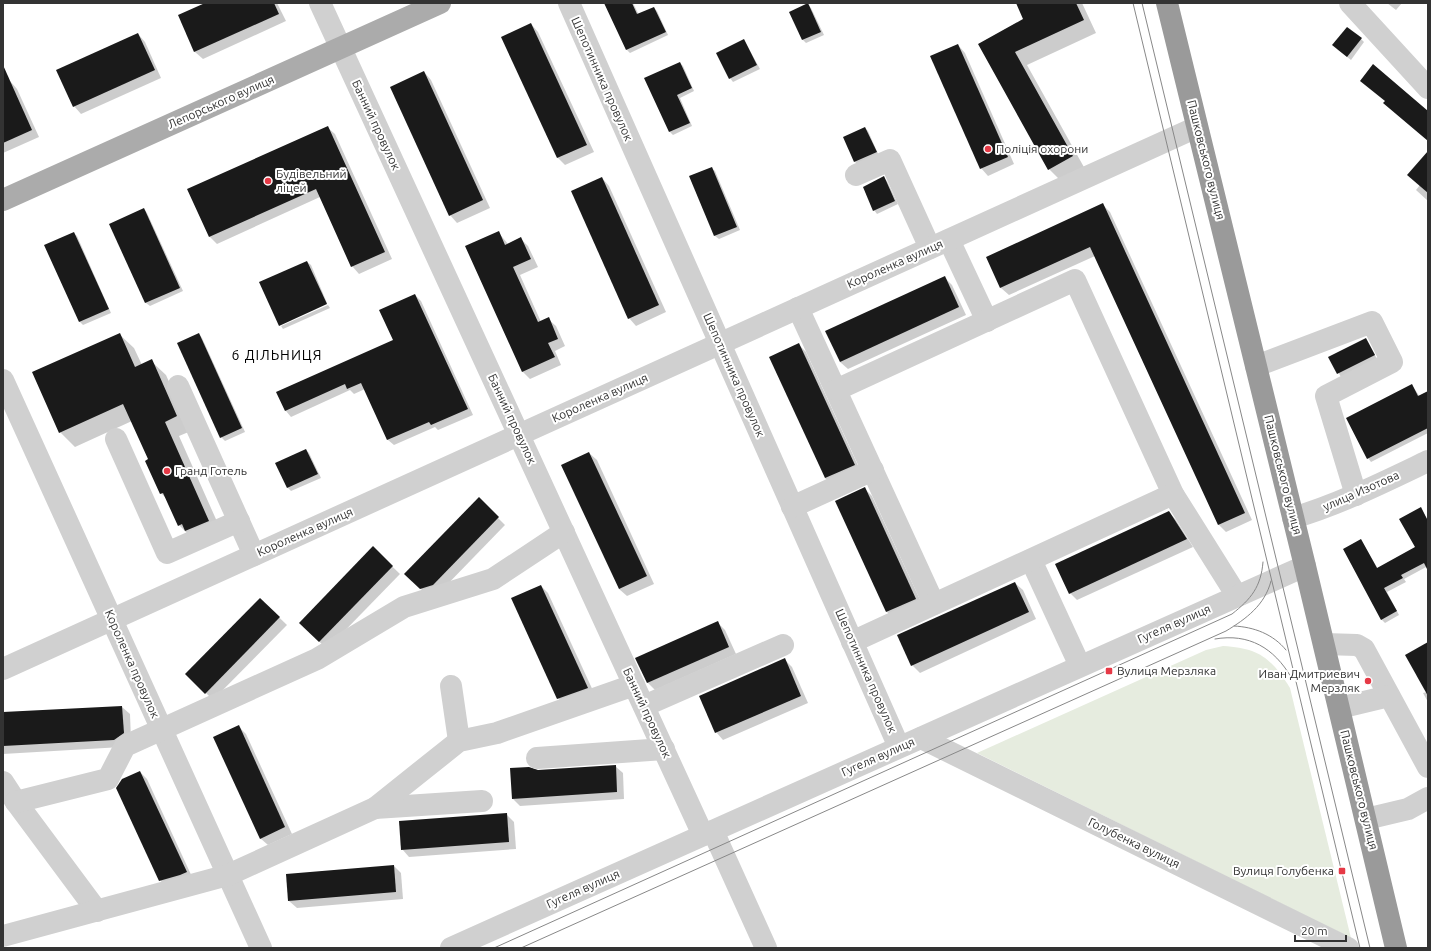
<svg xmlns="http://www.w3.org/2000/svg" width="1431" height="951" font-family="Ubuntu,sans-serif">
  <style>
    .green { fill: #e6ecdf }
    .shadow { fill: #0003 }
    .building { fill: #1a1a1a }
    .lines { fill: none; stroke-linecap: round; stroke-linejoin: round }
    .minor { stroke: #d0d0d0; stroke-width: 22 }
    .major { stroke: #ababab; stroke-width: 22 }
    .highway { stroke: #9a9a9a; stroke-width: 22 }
    .tram { stroke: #888; stroke-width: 1 }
    .poi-dot { fill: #e63946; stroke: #fff; stroke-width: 1.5 }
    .labels { text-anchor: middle; stroke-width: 4; stroke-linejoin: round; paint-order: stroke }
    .street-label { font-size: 12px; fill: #333; stroke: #fff }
    .poi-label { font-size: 12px; fill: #333; stroke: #fff; text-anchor: start }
    .quarter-label { font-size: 14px; letter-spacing: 1px; fill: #000; stroke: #fff }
  </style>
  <rect width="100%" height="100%" fill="#fff"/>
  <path class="green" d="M1223 646C1259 648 1271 658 1290 688L1351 938 977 753 1206 650Z"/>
  <g class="shadow">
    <polygon points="207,3 277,3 286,21 203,59 195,52 179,16"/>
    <polygon points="605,3 633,3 639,15 654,8 657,11 668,35 630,53 627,50"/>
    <polygon points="1017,3 1082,3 1096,33 1027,65 1085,169 1062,182 1049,169 979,44 1024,19"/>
    <polygon points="1387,3 1402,3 1396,10"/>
    <polygon points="808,5 811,8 824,35 806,43 803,40 790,13"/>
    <polygon points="531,24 538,32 594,152 565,165 558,158 502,37"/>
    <polygon points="138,34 145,42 161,78 81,114 74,106"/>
    <polygon points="1361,39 1364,42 1351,60 1337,49"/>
    <polygon points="744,40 760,69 733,82 730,78"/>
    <polygon points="958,45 965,53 1014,164 988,176 981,168"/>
    <polygon points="680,63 683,66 694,91 680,98 692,126 673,135 670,132"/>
    <polygon points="424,72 431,80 490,208 457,223 450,215"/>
    <polygon points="10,81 17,89 39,137 3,153 3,85"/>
    <polygon points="327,127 335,134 392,259 359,274 352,266 320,197 217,244 210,237 189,189"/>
    <polygon points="865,128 868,131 879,156 859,165 855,162"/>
    <polygon points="1428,152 1428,201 1416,190 1420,185"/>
    <polygon points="711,168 715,171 740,230 719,239 715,236 690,176"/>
    <polygon points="602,178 609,186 666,312 636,326 629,318"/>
    <polygon points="884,178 887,181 898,204 877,214 874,210"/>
    <polygon points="1103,205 1110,212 1252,520 1226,532 1219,525 1095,256 1009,295 1001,288 987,258"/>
    <polygon points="144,209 147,213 183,291 150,306 146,303 111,224"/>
    <polygon points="498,232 508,244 521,239 528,246 538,267 520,275 541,322 548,319 556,326 565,346 555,351 561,365 530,379 523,372 466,247"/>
    <polygon points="73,233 77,236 111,313 83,325 80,322 45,246"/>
    <polygon points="307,262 311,265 327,303 280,324"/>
    <polygon points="944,277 952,285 966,315 848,369 840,362"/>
    <polygon points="415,295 421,301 473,415 438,430 435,427 394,445 388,440 365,389 354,394 350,390 291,417 286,411 277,392 394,341"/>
    <polygon points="328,305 330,308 283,329 281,326"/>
    <polygon points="119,334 134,348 142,365 151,361 166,375 191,431 179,436 223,535 194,540 179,525 168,500 161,493 150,460 132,421 75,447 60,432"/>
    <polygon points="199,334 202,338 245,432 225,441 221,437 179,343"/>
    <polygon points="1366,339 1377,359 1341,377 1329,357"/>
    <polygon points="798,344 806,352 861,472 833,485 825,478"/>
    <polygon points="1412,385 1420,397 1428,394 1428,433 1371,462 1368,458"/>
    <polygon points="306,450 309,453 321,478 291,491 288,488"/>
    <polygon points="589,453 597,460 654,584 627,596 619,589"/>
    <polygon points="865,489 872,496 923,606 895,619 887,612 836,502"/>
    <polygon points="479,499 505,525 440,592 428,596 406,574"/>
    <polygon points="1420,508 1428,520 1428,566 1404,579 1406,582 1387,592 1399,615 1385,623 1381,619 1361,540 1378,569 1416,548"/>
    <polygon points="1169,512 1176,520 1193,547 1077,600 1070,593"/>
    <polygon points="373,548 400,574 327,649 300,623"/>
    <polygon points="1015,583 1023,590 1036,619 920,673 912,665"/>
    <polygon points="541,586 548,593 595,695 565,706 558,698"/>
    <polygon points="260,599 287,625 213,700 187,674"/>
    <polygon points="718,623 725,630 736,654 655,690 648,683 637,659"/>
    <polygon points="1428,643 1428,702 1423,693 1427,692"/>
    <polygon points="784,659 792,667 808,703 723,740 716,732"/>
    <polygon points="122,707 130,714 131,740 122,747 3,754 3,713"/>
    <polygon points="239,727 246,734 292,834 268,845 260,838"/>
    <polygon points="615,766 623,773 624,799 520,806 513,799"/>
    <polygon points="140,772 147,779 193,879 167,888 160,880"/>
    <polygon points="506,814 514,822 516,849 409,857 402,849"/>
    <polygon points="394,866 401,873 403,899 297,908 289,901"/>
  </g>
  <g class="building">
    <polygon points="205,3 274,3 279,14 194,52 178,15"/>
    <polygon points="604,3 632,3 637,14 654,7 666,32 626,50"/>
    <polygon points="808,3 821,32 802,40 789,12"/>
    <polygon points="1016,3 1076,3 1084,20 1015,52 1073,156 1048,170 978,44 1023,19"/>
    <polygon points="531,23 587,145 557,158 501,37"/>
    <polygon points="1347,27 1362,38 1347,57 1332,45"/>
    <polygon points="138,33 155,70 73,107 56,70"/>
    <polygon points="744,39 757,65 729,79 716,53"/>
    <polygon points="958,44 1008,157 980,169 930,56"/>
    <polygon points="680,62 692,88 677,95 690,123 669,132 644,78"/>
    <polygon points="1373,64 1428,111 1428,141 1383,103 1385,101 1360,81"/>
    <polygon points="3,65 32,130 3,143"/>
    <polygon points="424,71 483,200 449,216 390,87"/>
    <polygon points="328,126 385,252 351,267 316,189 209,237 187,189"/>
    <polygon points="865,127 877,152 854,162 843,137"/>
    <polygon points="1428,151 1428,193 1407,175"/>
    <polygon points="712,167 737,227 714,236 689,176"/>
    <polygon points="884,176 895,201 873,211 863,187"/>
    <polygon points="602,177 659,305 628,319 571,191"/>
    <polygon points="1103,203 1245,513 1218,525 1090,247 1000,288 986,257"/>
    <polygon points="144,208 180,288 145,303 109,224"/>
    <polygon points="499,231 505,245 521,237 531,259 513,267 538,322 549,317 558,339 548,343 555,357 522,372 465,246"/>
    <polygon points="74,232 109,309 79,322 44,245"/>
    <polygon points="307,261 327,304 279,326 259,282"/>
    <polygon points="945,276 959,307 840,362 825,331"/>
    <polygon points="415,294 468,409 431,425 429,422 387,440 361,383 347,389 345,384 285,411 276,392 393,340 379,310"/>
    <polygon points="120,333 135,367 152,359 177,416 165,422 209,521 185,531 182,524 178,526 163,493 160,494 145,461 148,459 123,404 59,433 32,372"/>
    <polygon points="199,333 242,428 220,438 177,343"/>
    <polygon points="1366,338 1375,355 1337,374 1328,357"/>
    <polygon points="799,343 855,465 825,478 769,357"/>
    <polygon points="1412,384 1418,396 1428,391 1428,428 1367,459 1346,418"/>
    <polygon points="306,449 318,474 287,488 275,463"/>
    <polygon points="589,452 647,576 619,589 561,465"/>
    <polygon points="865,487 916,599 886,612 835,501"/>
    <polygon points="479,497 499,517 433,585 420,589 404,574"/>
    <polygon points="1421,507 1428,521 1428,571 1424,563 1401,575 1403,578 1384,588 1397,611 1381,620 1343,549 1361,539 1377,568 1415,547 1399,519"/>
    <polygon points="1169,511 1187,539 1069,594 1055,564"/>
    <polygon points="373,546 393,566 319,642 299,623"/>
    <polygon points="1015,582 1029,612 911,666 897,635"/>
    <polygon points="541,585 588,688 557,699 511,598"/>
    <polygon points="260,598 280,617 205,694 185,674"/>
    <polygon points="718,621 729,647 647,683 635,658"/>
    <polygon points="1428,642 1428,696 1405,655"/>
    <polygon points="785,658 801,696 715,733 699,696"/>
    <polygon points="122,706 124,733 114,740 3,746 3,712"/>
    <polygon points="239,725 285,827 260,839 213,737"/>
    <polygon points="616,765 617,792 512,799 510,768 529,767 538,770"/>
    <polygon points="140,771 187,872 180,875 159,881 116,788 122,779"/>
    <polygon points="507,813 509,842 401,850 399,821"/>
    <polygon points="394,865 396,892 288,901 286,874"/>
  </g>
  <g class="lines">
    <g class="minor">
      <polyline points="320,3 703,835"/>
      <polyline points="569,3 899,747"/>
      <polyline points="1350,3 1428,88"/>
      <polyline points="856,175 890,160 930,248"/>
      <polyline points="949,240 987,321"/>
      <polyline points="798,308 934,604"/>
      <polyline points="1256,366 1372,322 1392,362 1326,396 1356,495"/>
      <polyline points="3,380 261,948"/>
      <polyline points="178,386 254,555"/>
      <polyline points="836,390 1075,280 1173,494 1237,596"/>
      <polyline points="116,439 167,553 239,521"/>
      <polyline points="792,507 873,470"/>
      <path d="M1293 518C1340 504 1384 482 1428 461"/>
      <polyline points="1031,560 1080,666"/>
      <polyline points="852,642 1173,494"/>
      <polyline points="1324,644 1357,645 1364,649 1428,767"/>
      <polyline points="3,669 1197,127"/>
      <polyline points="451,686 459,741"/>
      <polyline points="644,706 783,645"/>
      <polyline points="1339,708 1389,696"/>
      <polyline points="921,738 1348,948"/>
      <polyline points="537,758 664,749"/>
      <polyline points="3,782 16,802 97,911"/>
      <polyline points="16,802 108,779 125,746 317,659 404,607 493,579 564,532"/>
      <polyline points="375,808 482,801"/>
      <polyline points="1366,819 1408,809 1428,798"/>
      <polyline points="713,831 766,948"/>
      <polyline points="3,936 228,875 375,808 459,741 497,733 634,685"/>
      <polyline points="451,948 1305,566"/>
    </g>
    <polyline class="major" points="3,200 440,3"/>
    <polyline class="highway" points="1167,3 1305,566 1396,948"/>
    <g class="tram">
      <polyline points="1133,3 1360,948"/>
      <polyline points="1142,3 1370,948"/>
      <path d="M1234 626C1254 627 1273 634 1286 650"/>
      <path d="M1215 639C1249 633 1274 648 1291 677"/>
      <path d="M494 948 1232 614C1251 599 1261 587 1263 562"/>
      <path d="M521 948 1226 631C1246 619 1265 605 1271 581"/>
    </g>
  </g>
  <g class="poi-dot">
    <circle cx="988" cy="149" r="4"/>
    <circle cx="268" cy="181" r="4"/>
    <circle cx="167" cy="471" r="4"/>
    <rect x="1105" y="667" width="8" height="8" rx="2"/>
    <circle cx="1368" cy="681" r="4"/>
    <rect x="1338" y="867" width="8" height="8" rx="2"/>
  </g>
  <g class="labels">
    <g class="street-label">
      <text transform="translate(602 79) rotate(66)" y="4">Шепотинника провулок</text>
      <text transform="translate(221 102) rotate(-24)" y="4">Лепорського вулиця</text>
      <text transform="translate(376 125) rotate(65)" y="4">Банний провулок</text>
      <text transform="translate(1206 160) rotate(76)" y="4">Пашковського вулиця</text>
      <text transform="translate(895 264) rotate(-24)" y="4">Короленка вулиця</text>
      <text transform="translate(734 375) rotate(66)" y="4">Шепотинника провулок</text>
      <text transform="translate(600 398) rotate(-24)" y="4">Короленка вулиця</text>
      <text transform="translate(512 419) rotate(65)" y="4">Банний провулок</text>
      <text transform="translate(1283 475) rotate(76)" y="4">Пашковського вулиця</text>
      <text transform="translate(1361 491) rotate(-24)" y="4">улица Изотова</text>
      <text transform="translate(305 532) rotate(-24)" y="4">Короленка вулиця</text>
      <text transform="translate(1174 624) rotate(-24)" y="4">Гугеля вулиця</text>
      <text transform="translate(132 664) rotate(66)" y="4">Короленка провулок</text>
      <text transform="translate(866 671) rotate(66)" y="4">Шепотинника провулок</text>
      <text transform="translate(647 713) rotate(65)" y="4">Банний провулок</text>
      <text transform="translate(878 757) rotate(-24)" y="4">Гугеля вулиця</text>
      <text transform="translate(1359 790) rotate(76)" y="4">Пашковського вулиця</text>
      <text transform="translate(1134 843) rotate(26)" y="4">Голубенка вулиця</text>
      <text transform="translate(583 889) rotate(-24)" y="4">Гугеля вулиця</text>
    </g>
    <g class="poi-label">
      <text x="996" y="153">Поліція охорони</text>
      <text x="276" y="178">Будівельний<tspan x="276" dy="14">ліцей</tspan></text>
      <text x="175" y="475">Гранд Готель</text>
      <text x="1117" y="675">Вулиця Мерзляка</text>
      <text x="1360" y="678" text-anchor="end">Иван Дмитриевич<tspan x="1360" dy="14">Мерзляк</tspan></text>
      <text x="1334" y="875" text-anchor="end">Вулиця Голубенка</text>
    </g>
    <g class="quarter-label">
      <text x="277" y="360">6 ДІЛЬНИЦЯ</text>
    </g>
  </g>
  <rect width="1431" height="951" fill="none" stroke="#333333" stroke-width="8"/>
  <path d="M1295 935v6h51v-6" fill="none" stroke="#333333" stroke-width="2"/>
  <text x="1301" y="935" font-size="12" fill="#333333" stroke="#ffffff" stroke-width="3" paint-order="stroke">20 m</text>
</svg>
